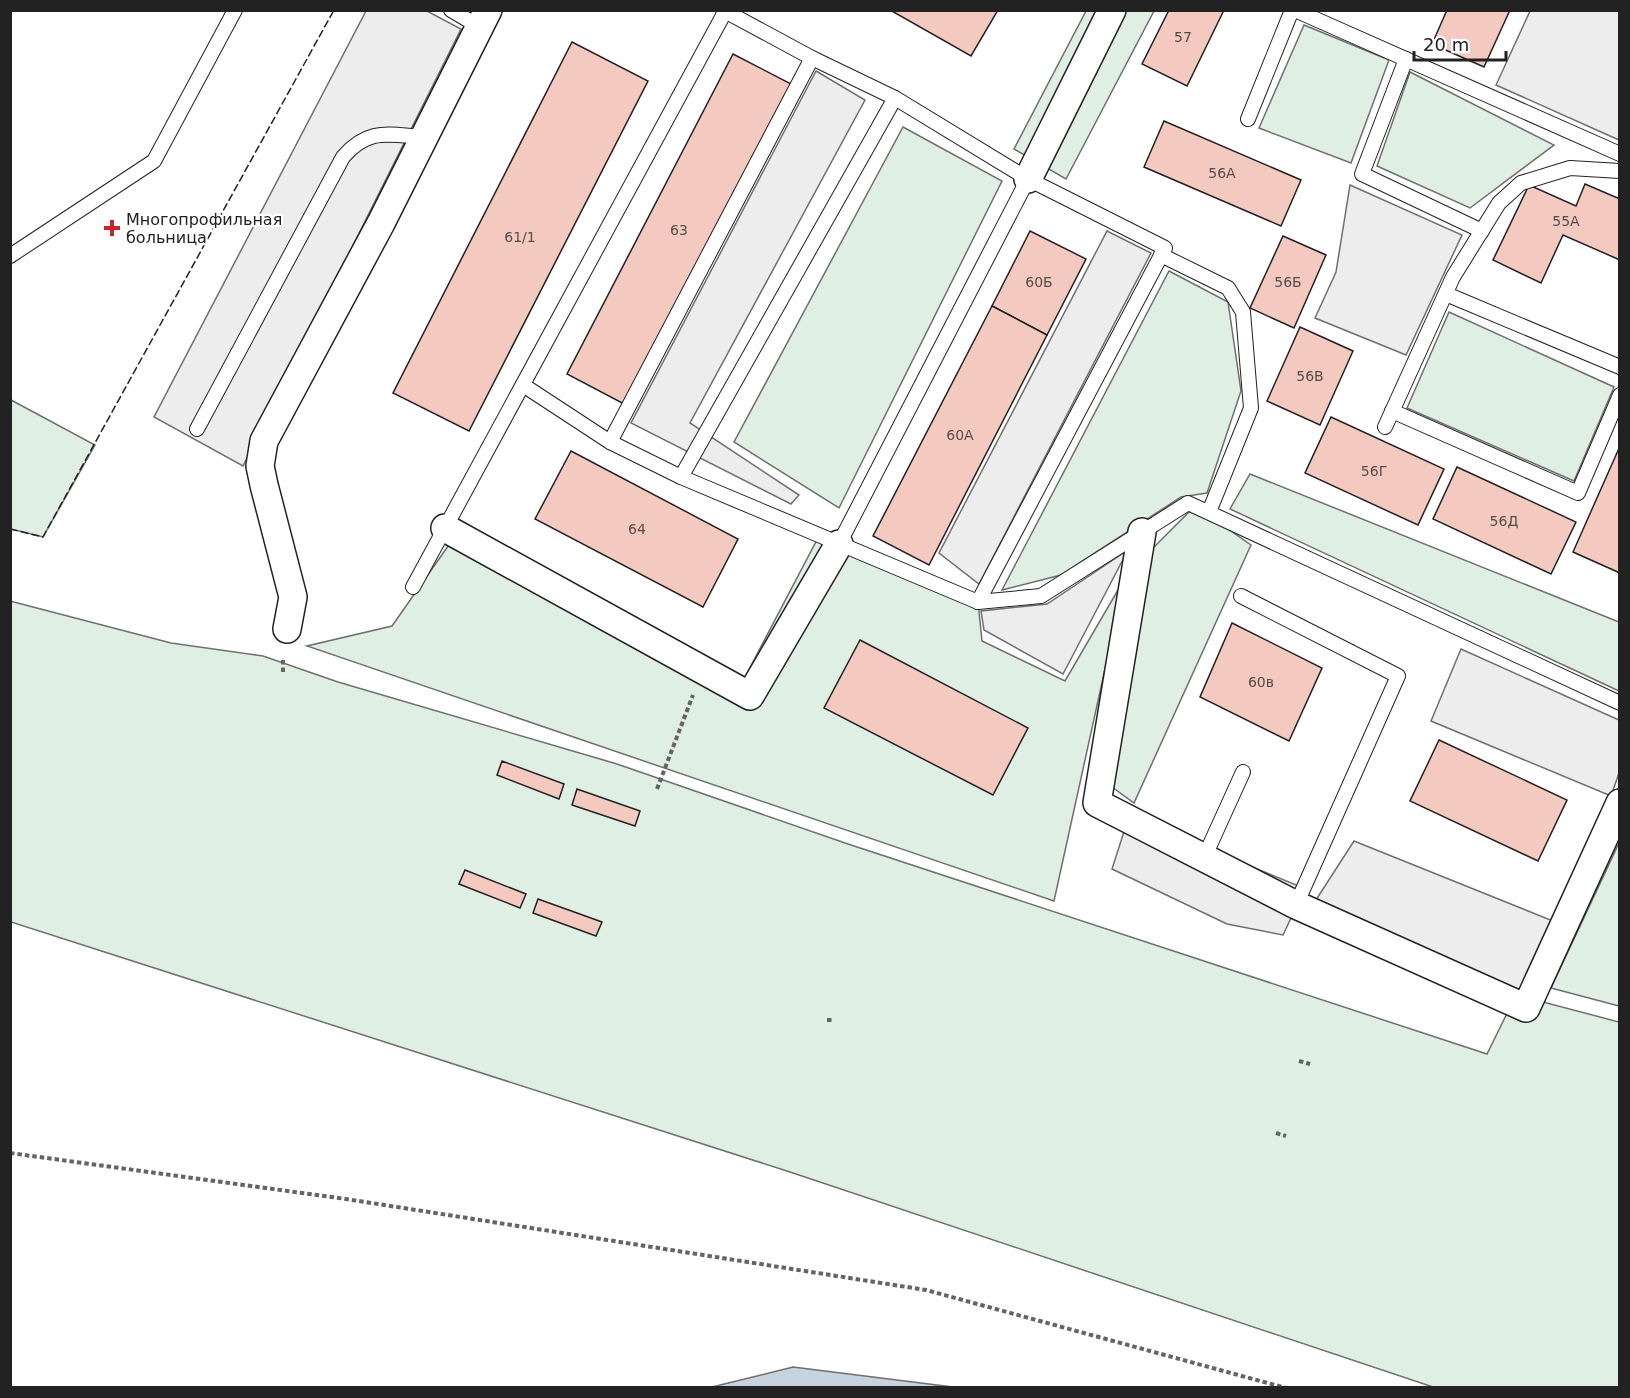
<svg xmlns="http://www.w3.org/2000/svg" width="1630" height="1398" font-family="'DejaVu Sans',sans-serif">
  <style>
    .green { fill: #e0efe3; stroke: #6f6f6f; stroke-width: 1.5 }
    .parking { fill: #ededed; stroke: #6f6f6f; stroke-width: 1.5 }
    .water { fill: #c7d3dd; stroke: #6f6f6f; stroke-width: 1.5 }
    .building { fill: #f3c9c0; stroke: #222; stroke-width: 1.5 }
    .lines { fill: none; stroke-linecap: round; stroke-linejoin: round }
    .lane-casing { stroke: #222; stroke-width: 16 }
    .street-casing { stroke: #222; stroke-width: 30 }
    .path { stroke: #646464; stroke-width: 4; stroke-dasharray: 4.5 3; stroke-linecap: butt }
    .lane { stroke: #fff; stroke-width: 14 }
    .street { stroke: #fff; stroke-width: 27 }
    .fence { stroke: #222; stroke-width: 1.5; stroke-dasharray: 8 3; stroke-linecap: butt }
    .poi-dot { fill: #c62828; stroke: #fff; stroke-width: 2 }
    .labels { text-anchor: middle; stroke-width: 4.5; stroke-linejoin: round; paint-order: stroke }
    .number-label { font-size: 14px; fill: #564c4a }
    .poi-label { font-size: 16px; fill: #222; stroke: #fff; text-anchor: start }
  </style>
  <rect width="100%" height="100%" fill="#fff"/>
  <g class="green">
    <polygon points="1086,11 1154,11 1066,179 1014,149"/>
    <polygon points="1304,25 1389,60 1351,163 1259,128"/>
    <polygon points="1410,72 1554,145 1470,208 1377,166"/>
    <polygon points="903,127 1002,181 839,508 734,442"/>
    <polygon points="1169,271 1228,302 1241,391 1207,493 1181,497 1061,575 1002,590"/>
    <polygon points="1449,312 1614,387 1574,481 1407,408"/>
    <polygon points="11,400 95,445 43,537 11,529"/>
    <polygon points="1250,474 1619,622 1619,691 1230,509"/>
    <polygon points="1195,506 1251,545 1134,803 1108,784 1147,554"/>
    <polygon points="819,536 978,602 982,641 1065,681 1125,578 1054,901 307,646 392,626 453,539 744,679"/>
    <polygon points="10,601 171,643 263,656 338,682 617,764 848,844 1487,1054 1516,995 1619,1022 1619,1387 1433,1387 790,1172 11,922"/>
    <polygon points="1619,843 1619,1006 1551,988"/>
  </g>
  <g class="parking">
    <polygon points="366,11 427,11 461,29 243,466 154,417"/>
    <polygon points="1530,11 1619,11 1619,140 1496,85"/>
    <polygon points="816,71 865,100 690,423 799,495 791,504 631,423"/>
    <polygon points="1350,185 1462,235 1406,355 1315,318 1336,272"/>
    <polygon points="1107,231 1151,253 979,584 939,553"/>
    <polygon points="1128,550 1063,674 984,630 981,611 1047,604"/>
    <polygon points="1461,649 1619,720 1619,773 1611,796 1431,721"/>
    <polygon points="1129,816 1301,887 1292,916 1283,935 1227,924 1112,869"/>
    <polygon points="1354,841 1563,925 1516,995 1314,903"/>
  </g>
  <polygon class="water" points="793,1367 953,1387 712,1387"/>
  <g class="building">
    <polygon points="890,10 998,10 971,56"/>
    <polygon points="1169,10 1224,10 1187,86 1142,64"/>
    <polygon points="1447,10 1510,10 1484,67 1432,44"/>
    <polygon points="572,42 648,81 469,431 393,393"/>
    <polygon points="733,54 793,85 624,404 567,374"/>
    <polygon points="1164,121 1301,180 1281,226 1144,167"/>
    <polygon points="1585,184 1620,199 1620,260 1563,235 1541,283 1493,260 1529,185 1576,206"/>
    <polygon points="1030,231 1086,259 1047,335 992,306"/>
    <polygon points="1283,236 1326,255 1294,328 1250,308"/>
    <polygon points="992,306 1047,335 929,565 873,536"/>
    <polygon points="1300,327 1353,351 1320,425 1267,401"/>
    <polygon points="1331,417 1444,469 1418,525 1305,473"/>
    <polygon points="1620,446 1620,573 1573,552"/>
    <polygon points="571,451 738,539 703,607 535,519"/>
    <polygon points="1457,467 1576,522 1551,574 1433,519"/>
    <polygon points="1232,623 1322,668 1289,741 1200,697"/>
    <polygon points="860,640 1028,728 993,795 824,708"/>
    <polygon points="1439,740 1567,800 1538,861 1410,801"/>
    <polygon points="502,761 564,784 559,799 497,775"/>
    <polygon points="577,789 640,811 635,826 572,805"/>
    <polygon points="465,870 526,894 520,908 459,884"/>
    <polygon points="538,899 602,922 596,936 533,913"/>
  </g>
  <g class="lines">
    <g class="lane-casing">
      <g id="lane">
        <polyline points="451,10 480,27"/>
        <polyline points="1295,10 1620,154"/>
        <polyline points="1406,59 1362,174 1482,231"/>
        <polyline points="1248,119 1292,10"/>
        <polyline points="1161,255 1228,288 1243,312 1251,408 1209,512"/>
        <polyline points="10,256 154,161 235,10"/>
        <polyline points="1446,294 1620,367"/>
        <polyline points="523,385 610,442 681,477 978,602 1165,248 1028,179 895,98 812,58 723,10"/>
        <polyline points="1392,411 1578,493 1620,395"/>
        <polyline points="1385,427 1453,277 1499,203 1521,183 1570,168 1620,171"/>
        <path d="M197 429 343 157C369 127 389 135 424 137"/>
        <polyline points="610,442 812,58"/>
        <polyline points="681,477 895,98"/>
        <polyline points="839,544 1028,179"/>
        <polyline points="413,587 726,10"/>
        <polyline points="1241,596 1398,676 1296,905"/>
        <polyline points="978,602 1041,596 1188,503 1620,703"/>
        <polyline points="1204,858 1243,772"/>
      </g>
    </g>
    <g class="street-casing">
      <g id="street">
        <polyline points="1028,179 1112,10"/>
        <polyline points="445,528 750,696 839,544"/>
        <polyline points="1142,532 1097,803 1296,905 1526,1008 1620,803"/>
        <polyline points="287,629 293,597 264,485 260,466 264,441 381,223 488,10"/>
      </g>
    </g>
    <g class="path">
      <polyline points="283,672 283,657"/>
      <polyline points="657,789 693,695"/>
      <polyline points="827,1020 832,1020"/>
      <polyline points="1299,1061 1310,1064"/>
      <polyline points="1276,1133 1286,1136"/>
      <polyline points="10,1153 346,1199 926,1290 1286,1388"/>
    </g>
    <use href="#lane" class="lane"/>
    <use href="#street" class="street"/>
    <polyline class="fence" points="10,529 43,537 334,10"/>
  </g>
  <path class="poi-dot" d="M109 219h6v6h6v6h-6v6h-6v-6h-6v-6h6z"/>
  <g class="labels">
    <g class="number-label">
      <text x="1183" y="42">57</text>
      <text x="1222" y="178">56А</text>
      <text x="1566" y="226">55А</text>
      <text x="679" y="235">63</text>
      <text x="520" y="242">61/1</text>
      <text x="1039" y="287">60Б</text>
      <text x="1288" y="287">56Б</text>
      <text x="1310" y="381">56В</text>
      <text x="960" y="440">60А</text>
      <text x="1374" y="476">56Г</text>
      <text x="1504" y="526">56Д</text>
      <text x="637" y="534">64</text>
      <text x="1261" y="687">60в</text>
    </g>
    <g class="poi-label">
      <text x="126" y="225">Многопрофильная<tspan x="126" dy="18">больница</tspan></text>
    </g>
  </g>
  <rect width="1630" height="1398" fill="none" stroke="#222222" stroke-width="24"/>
  <path d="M1414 51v9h92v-9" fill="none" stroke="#222222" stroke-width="3"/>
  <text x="1423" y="51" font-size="18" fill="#222222" stroke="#ffffff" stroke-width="4.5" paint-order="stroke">20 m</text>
</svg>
